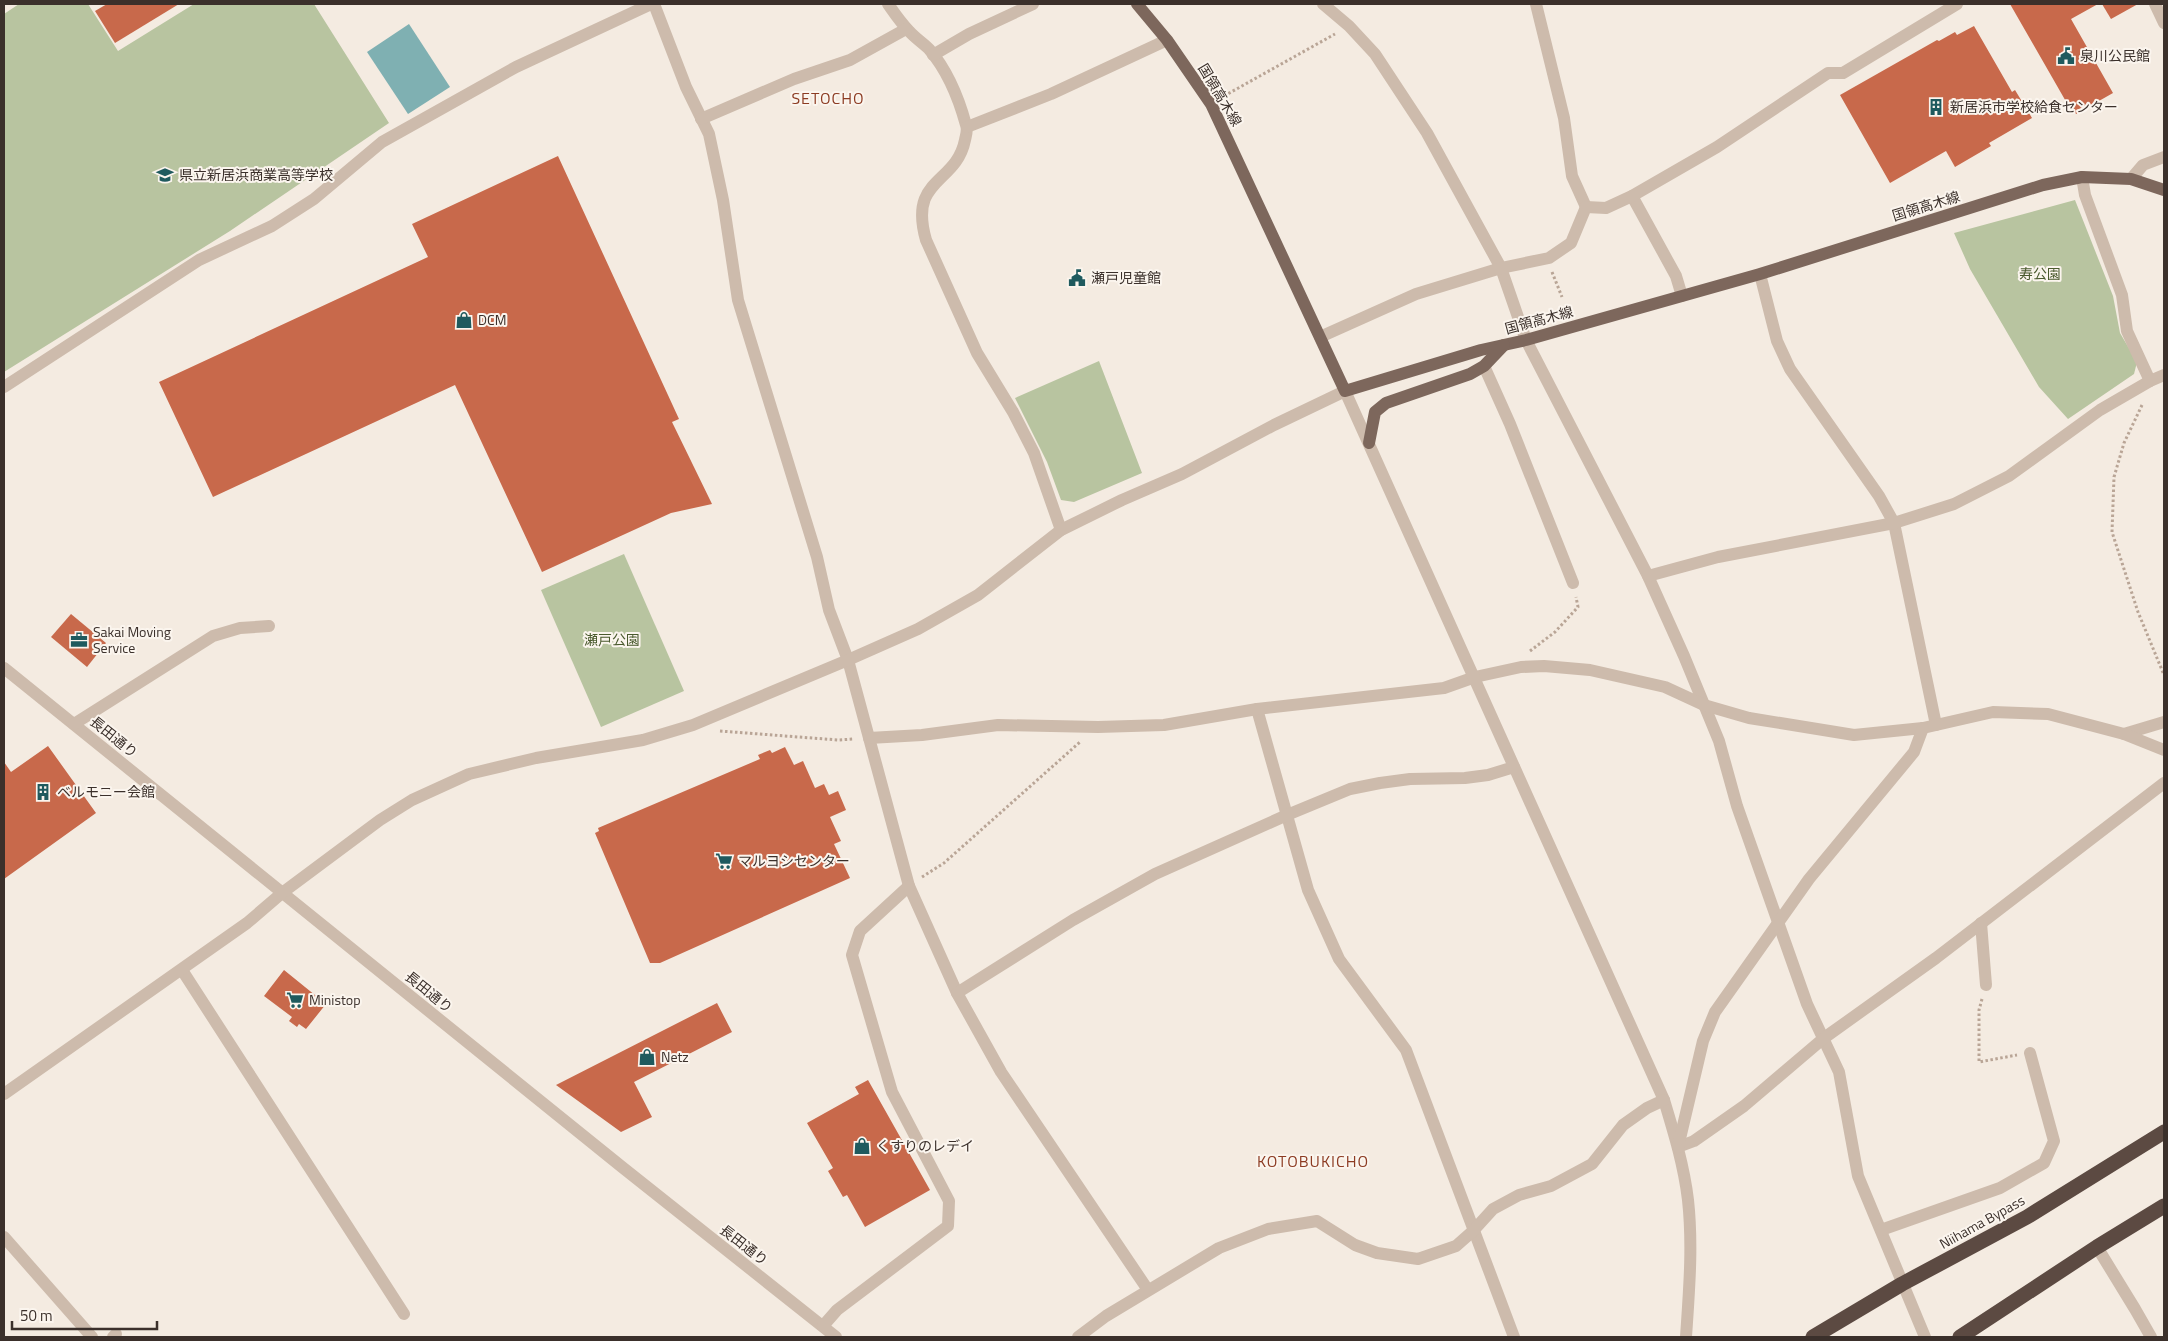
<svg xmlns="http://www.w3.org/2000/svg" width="2168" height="1341" font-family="'Titillium Web','Noto Sans JP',sans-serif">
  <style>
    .green { fill: #b8c4a0 }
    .water { fill: #7fb0b2 }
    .building { fill: #c8694b }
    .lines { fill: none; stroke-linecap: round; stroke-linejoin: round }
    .path { stroke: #b9a596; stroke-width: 3; stroke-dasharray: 2.5 2.5; stroke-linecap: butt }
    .minor { stroke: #cdbbac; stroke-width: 12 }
    .major { stroke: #7d675c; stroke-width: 12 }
    .highway { stroke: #5c4a42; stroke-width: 15 }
    .labels { text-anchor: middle; stroke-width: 4; stroke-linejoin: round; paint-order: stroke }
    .poi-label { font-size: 14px; fill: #3b302b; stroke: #fbf5ee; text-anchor: start }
    .street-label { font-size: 14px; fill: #3b302b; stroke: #fbf5ee }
    .park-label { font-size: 14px; fill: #4a5a2e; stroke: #fbf5ee }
    .quarter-label { font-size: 16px; letter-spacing: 1px; fill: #8c3b22; stroke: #fbf5ee }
  </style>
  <rect width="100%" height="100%" fill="#f4ebe1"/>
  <g class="green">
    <polygon points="19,4 88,4 118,51 194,4 314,4 389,123 230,231 4,372 4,14"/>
    <polygon points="2075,200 2113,296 2120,333 2137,362 2134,374 2068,419 2039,387 1970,269 1954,233"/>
    <polygon points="1099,361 1142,473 1074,502 1061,500 1047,462 1015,398"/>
    <polygon points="624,554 684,691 601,727 541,590"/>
  </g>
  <polygon class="water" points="409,24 450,87 408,114 367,52"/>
  <g class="building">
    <polygon points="107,4 179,4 115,43 95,11"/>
    <polygon points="2010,4 2098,4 2071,19 2113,93 2076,114 2074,110 2072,112"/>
    <polygon points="2102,4 2138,4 2111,19"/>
    <polygon points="1974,26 2012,92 2015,90 2032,118 1989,143 1991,146 1955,167 1946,151 1890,183 1840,95 1937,40 1939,41 1955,32 1957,35"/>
    <polygon points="558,156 679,419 672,422 712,504 671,513 542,572 455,385 213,497 159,382 428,257 412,224"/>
    <polygon points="71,614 106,643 87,667 51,637"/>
    <polygon points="48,746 96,813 4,879 4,762 11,772"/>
    <polygon points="785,747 794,765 803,761 815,788 824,784 829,795 838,791 846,810 830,817 841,841 834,844 850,878 660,963 650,963 595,833 599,831 598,828 760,759 758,755 770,750 772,753"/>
    <polygon points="284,970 326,1004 306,1029 299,1024 297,1027 289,1021 292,1017 264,996"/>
    <polygon points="717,1003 732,1032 634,1082 652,1117 621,1132 556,1085"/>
    <polygon points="868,1080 930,1190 865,1227 847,1195 843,1197 828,1171 833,1168 807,1123 859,1094 855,1087"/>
  </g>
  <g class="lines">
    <g class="path">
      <polyline points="1224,96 1335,34"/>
      <polyline points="1552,272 1562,297"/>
      <polyline points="2142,405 2124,443 2114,477 2112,532 2138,612 2164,675"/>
      <polyline points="1530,651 1555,632 1578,607 1576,597"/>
      <polyline points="720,731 838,740 854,739"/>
      <polyline points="922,877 944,863 1080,742"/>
      <polyline points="1982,999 1979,1010 1979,1062 2017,1055"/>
    </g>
    <g class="minor">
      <polyline points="654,4 686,87 709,134 723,200 738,300 817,557 829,610 848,660 909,886 957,993 1001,1072 1148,1290"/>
      <path d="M888 4C895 14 901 23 909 31 915 38 923 43 929 49 947 70 959 99 966 125 968 130 966 135 965 140 956 185 908 177 926 240L977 353 1013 412 1034 453 1061 530"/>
      <polyline points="1323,4 1349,26 1375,54 1427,133 1501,268 1526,340 1648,576 1684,656 1719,741 1737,806 1807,1004 1839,1072 1858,1176 1925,1337"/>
      <polyline points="1536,4 1564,118 1572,176 1586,207"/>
      <polyline points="2155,4 2164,23"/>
      <polyline points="933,55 969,34 1033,4"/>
      <polyline points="701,119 794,79 850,60 906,29"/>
      <polyline points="967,127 1051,94 1167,40"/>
      <polyline points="2082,177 2085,195 2122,295 2127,331 2150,381"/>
      <polyline points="2131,179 2143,165 2164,157"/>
      <polyline points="1632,196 1676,276 1682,296"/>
      <polyline points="1760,274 1777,341 1790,369 1879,496 1894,523 1936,725"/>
      <polyline points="1320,337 1416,294 1501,268 1549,258 1571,243 1586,207 1606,208 1632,196 1717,147 1828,73 1843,73 1957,4"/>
      <polyline points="1484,366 1510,424 1573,583"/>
      <polyline points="4,387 199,260 272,226 314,199 382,142 516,67 651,4"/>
      <polyline points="1648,576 1718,557 1894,523 1954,504 2009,476 2100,410 2150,381 2164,375"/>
      <polyline points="4,668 622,1167 836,1337"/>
      <polyline points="1257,709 1308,890 1339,959 1406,1050 1514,1337"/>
      <polyline points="74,724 213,636 240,628 269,626"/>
      <polyline points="2124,734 2164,722"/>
      <polyline points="869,738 922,735 998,725 1098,727 1164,725 1257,709 1444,688 1475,677 1521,667 1544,666 1590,670 1665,687 1704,705 1749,718 1854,735 1923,728 1993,712 2048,714 2124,734 2164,750"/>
      <polyline points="1981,923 1986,985"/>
      <polyline points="182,970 404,1314"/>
      <polyline points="957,993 1073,920 1155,874 1287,815 1350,789 1380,783 1410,779 1465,778 1488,775 1514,767"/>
      <path d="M4 1094 247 923 282 893 380 820 412 800 469 774 536 758 643 740 693 725 848 660 918 629 978 595 1061 530 1122 500 1182 474 1274 425 1345 391 1664 1100C1674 1133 1684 1166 1688 1200 1693 1246 1689 1292 1686 1337"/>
      <polyline points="1678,1147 1694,1141 1744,1106 1824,1038 1936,958 2164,783"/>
      <polyline points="1678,1147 1703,1041 1715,1012 1809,879 1914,752 1923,728"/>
      <polyline points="1881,1230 2000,1188 2044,1163 2054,1141 2030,1053"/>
      <polyline points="4,1237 92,1337"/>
      <polyline points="2097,1247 2135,1309 2151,1337"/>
      <polyline points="823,1326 837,1310 948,1226 949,1201 892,1092 852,955 860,931 909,886"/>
      <polyline points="113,1337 116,1334"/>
      <polyline points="1078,1337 1106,1316 1219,1248 1268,1229 1317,1221 1355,1245 1377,1253 1418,1259 1456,1246 1473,1231 1493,1209 1519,1195 1551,1186 1592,1164 1623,1125 1647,1108 1664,1100"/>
    </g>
    <g class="major">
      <polyline points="1137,4 1167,40 1211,104 1345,391 1481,350 1526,340 1760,274 2043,185 2082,177 2131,179 2164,190"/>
      <polyline points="1369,443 1375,412 1386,403 1470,374 1484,366 1504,345"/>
    </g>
    <g class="highway">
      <polyline points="1813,1337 1902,1284 2027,1217 2164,1132"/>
      <polyline points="1960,1337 2097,1247 2164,1206"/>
    </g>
  </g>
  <defs>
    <g id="civic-bare" transform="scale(1.35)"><path d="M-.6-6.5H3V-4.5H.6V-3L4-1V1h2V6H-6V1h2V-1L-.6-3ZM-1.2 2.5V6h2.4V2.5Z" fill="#1f5a5e" stroke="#fbf5ee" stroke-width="2.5" paint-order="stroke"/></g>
    <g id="building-bare" transform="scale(1.35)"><path d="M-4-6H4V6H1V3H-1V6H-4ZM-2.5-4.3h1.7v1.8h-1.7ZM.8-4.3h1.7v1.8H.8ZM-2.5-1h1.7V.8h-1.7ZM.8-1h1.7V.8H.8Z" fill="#1f5a5e" stroke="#fbf5ee" stroke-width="2.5" paint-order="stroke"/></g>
    <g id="school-bare" transform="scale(1.35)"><path d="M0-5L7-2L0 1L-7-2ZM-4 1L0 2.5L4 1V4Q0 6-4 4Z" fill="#1f5a5e" stroke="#fbf5ee" stroke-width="2.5" paint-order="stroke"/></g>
    <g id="shop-bare" transform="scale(1.35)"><path d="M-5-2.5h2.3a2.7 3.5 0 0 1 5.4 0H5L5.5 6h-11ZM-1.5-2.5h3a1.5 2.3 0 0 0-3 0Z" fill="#1f5a5e" stroke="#fbf5ee" stroke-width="2.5" paint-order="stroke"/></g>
    <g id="office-bare" transform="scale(1.35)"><path d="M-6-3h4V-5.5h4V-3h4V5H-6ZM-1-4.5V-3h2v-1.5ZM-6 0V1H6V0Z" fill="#1f5a5e" stroke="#fbf5ee" stroke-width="2.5" paint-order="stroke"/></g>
    <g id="supermarket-bare" transform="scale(1.35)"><path d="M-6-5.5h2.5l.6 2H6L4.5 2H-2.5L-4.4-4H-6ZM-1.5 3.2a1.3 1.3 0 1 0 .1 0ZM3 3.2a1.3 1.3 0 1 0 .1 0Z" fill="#1f5a5e" stroke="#fbf5ee" stroke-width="2.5" paint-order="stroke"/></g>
  </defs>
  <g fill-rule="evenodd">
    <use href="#civic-bare" x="2066" y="56"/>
    <use href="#building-bare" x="1936" y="107"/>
    <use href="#school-bare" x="165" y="175"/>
    <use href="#civic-bare" x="1077" y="278"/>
    <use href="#shop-bare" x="464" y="320"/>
    <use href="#office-bare" x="79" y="640"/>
    <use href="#building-bare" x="43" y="792"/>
    <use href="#supermarket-bare" x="724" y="861"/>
    <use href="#supermarket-bare" x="295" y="1000"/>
    <use href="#shop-bare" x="647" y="1057"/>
    <use href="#shop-bare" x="862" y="1146"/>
  </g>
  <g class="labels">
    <g class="poi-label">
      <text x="2080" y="61">泉川公民館</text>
      <text x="1950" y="112">新居浜市学校給食センター</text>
      <text x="179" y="180">県立新居浜商業高等学校</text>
      <text x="1091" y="283">瀬戸児童館</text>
      <text x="478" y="325">DCM</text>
      <text x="93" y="637">Sakai Moving<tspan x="93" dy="16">Service</tspan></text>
      <text x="57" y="797">ベルモニー会館</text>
      <text x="738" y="866">マルヨシセンター</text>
      <text x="309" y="1005">Ministop</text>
      <text x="661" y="1062">Netz</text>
      <text x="876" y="1151">くすりのレデイ</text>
    </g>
    <g class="street-label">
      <text transform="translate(1220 95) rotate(59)" y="5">国領高木線</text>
      <text transform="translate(1926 206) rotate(-17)" y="5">国領高木線</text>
      <text transform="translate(1539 320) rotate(-15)" y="5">国領高木線</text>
      <text transform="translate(114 737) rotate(39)" y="5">長田通り</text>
      <text transform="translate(429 992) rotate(39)" y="5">長田通り</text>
      <text transform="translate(1982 1222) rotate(-29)" y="5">Niihama Bypass</text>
      <text transform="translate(744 1245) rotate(38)" y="5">長田通り</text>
    </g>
    <g class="park-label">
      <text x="2040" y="279">寿公園</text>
      <text x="612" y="645">瀬戸公園</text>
    </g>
    <g class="quarter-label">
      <text x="828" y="104">SETOCHO</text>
      <text x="1313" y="1167">KOTOBUKICHO</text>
    </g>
  </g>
  <rect width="2168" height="1341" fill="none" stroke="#3b302b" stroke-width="10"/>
  <path d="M12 1321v8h145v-8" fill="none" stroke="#3b302b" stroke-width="2.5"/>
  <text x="20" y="1321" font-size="15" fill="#3b302b" stroke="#fbf5ee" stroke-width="4" paint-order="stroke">50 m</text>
</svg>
